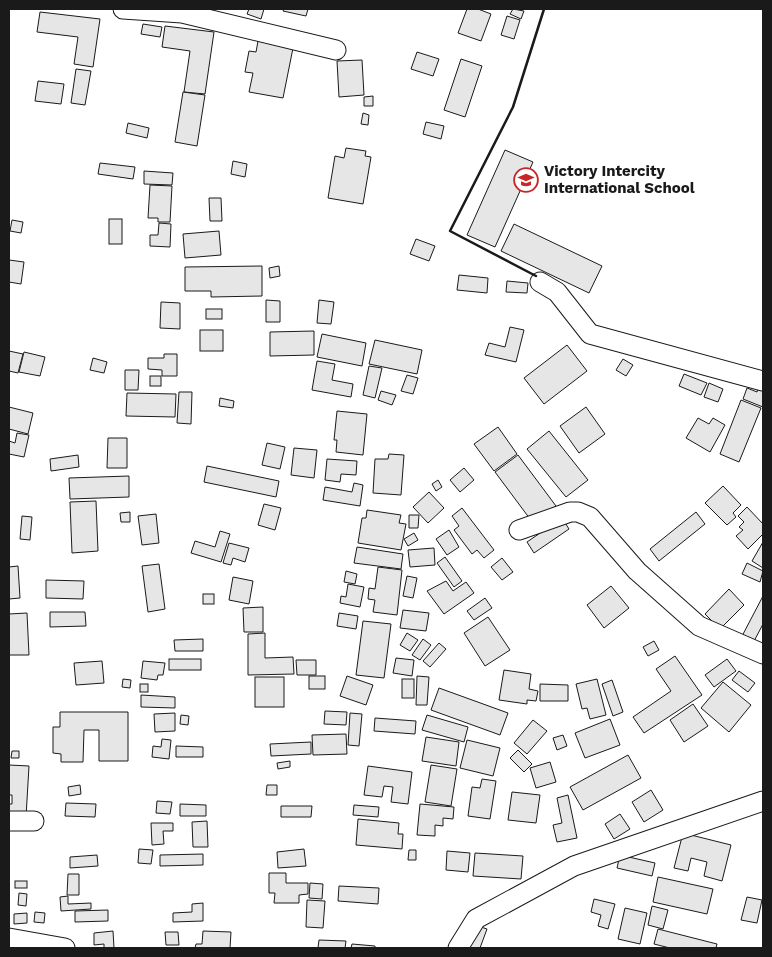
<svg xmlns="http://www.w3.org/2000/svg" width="772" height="957" font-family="'Work Sans',sans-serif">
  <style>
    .building { fill: #e6e6e6; stroke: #1a1a1a }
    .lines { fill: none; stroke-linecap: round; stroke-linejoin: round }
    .minor-casing { stroke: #1a1a1a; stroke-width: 21 }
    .minor { stroke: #fff; stroke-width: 19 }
    .wall { stroke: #1a1a1a; stroke-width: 2.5 }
    .labels { text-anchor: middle; stroke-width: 4; stroke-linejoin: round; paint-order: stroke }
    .poi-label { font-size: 15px; font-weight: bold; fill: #1a1a1a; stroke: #fff; text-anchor: start }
  </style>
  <rect width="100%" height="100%" fill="#fff"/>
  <g class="building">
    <polygon points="249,9 264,9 261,19 247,14"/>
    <polygon points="284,9 308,9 306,16 283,11"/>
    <polygon points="467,9 478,9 491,14 481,41 458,33"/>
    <polygon points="513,9 524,11 521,19 510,14"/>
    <polygon points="40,12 100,19 93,67 74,64 78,37 37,32"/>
    <polygon points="507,16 520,20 514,39 501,35"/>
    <polygon points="143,24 162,27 160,37 141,34"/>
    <polygon points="165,26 214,32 205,94 184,92 190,51 162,47"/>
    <polygon points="258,41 293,48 283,98 249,92 253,73 245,72 249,51 256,52"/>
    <polygon points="417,52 439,59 433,76 411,69"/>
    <polygon points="461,59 482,66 465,117 444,110"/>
    <polygon points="362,60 364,95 339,97 337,61"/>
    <polygon points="76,69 91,71 85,105 71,103"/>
    <polygon points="38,81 64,84 61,104 35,101"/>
    <polygon points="183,92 205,95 197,146 175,142"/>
    <polygon points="373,96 373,106 364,106 364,97"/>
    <polygon points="363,113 369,115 368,125 361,124"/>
    <polygon points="426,122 444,126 441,139 423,134"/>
    <polygon points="128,123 149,128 147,138 126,133"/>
    <polygon points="346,148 366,151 365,156 371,157 363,204 328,198 335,156 344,158"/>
    <polygon points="505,150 533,162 495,247 467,235"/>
    <polygon points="233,161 247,164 245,177 231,174"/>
    <polygon points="100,163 135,167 133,179 98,174"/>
    <polygon points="144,171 173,173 172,185 144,184"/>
    <polygon points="150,185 172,186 170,222 158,222 158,218 148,218"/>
    <polygon points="209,198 221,198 222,221 210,221"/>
    <rect x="109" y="219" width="13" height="25"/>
    <polygon points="12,220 23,222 21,233 10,231"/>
    <polygon points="159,223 171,224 170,247 150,246 150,235 158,235"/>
    <polygon points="514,224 602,266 589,293 501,251"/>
    <polygon points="219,231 221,255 185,258 183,234"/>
    <polygon points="416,239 435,246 429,261 410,254"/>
    <polygon points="9,260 24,262 21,284 9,282"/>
    <polygon points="262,266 262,296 211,297 211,291 185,291 185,267"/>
    <polygon points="279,266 280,276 270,278 269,268"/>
    <polygon points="459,275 488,278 487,293 457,290"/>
    <polygon points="507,281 528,283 527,293 506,292"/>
    <polygon points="266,300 280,301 280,322 266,322"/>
    <polygon points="319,300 334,302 331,324 317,323"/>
    <polygon points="161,302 180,303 180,329 160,328"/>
    <rect x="206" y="309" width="16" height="10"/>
    <polygon points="510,327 524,330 516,362 485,355 489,343 505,347"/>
    <rect x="200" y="330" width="23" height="21"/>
    <polygon points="314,331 314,355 270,356 270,332"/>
    <polygon points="322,334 366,343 362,366 317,357"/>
    <polygon points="375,340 422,350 417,374 369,364"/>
    <polygon points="567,345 587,371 544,404 524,378"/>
    <polygon points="9,351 23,354 18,373 9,371"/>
    <polygon points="24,352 45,357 40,376 19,372"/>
    <polygon points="164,354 177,354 177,376 162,376 162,370 148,369 148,358 164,358"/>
    <polygon points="93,358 107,362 104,373 90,370"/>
    <polygon points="623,359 633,365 626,376 616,370"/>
    <polygon points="317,361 335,364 332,380 353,384 351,397 312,390"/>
    <polygon points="369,366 382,368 375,398 363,395"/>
    <polygon points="125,370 139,370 138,390 125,390"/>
    <polygon points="684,374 707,383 701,395 679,386"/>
    <polygon points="407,375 418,378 413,394 401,391"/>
    <rect x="150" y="376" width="11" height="10"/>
    <polygon points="709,383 723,389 718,402 704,397"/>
    <polygon points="747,388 757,392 758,388 763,390 763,407 743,399"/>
    <polygon points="381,391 396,395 392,405 378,400"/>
    <polygon points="179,392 192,392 191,424 177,423"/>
    <polygon points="127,393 176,394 175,417 126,416"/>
    <polygon points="220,398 234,401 233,408 219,406"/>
    <polygon points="741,400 761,408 739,462 720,454"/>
    <polygon points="9,407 33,413 28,434 9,429"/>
    <polygon points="586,407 605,434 579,453 560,426"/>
    <polygon points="337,411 367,414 363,455 336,452 337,440 334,440"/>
    <polygon points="698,418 709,424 713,418 725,425 710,452 686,438"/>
    <polygon points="498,427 517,454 494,471 474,444"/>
    <polygon points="549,431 588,480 566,497 527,449"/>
    <polygon points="17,433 29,435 24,457 9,454 9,441 15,443"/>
    <polygon points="108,438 127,438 127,468 107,468"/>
    <polygon points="267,443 285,447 280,469 262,465"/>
    <polygon points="294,448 317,450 314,478 291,475"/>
    <polygon points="389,454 404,455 401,495 373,493 375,459 388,459"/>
    <polygon points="78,455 79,467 51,471 50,459"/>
    <polygon points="518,455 556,506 533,523 495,472"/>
    <polygon points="327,459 357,461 356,475 341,474 340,482 325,480"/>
    <polygon points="207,466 279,481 276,497 204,482"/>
    <polygon points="464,468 474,480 460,492 450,480"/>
    <polygon points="129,476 129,497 70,499 69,478"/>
    <polygon points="438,480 442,487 436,491 432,484"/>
    <polygon points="354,483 363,485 360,506 323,500 325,487 352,492"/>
    <polygon points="723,486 741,505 733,513 736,517 727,525 705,503"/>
    <polygon points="429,492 444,508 428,523 413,507"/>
    <polygon points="96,501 98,551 72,553 70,502"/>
    <polygon points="264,504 281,508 275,530 258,525"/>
    <polygon points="747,507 763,524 763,534 748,549 736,536 743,530 739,527 744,522 738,516"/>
    <polygon points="462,508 494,550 484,558 477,550 472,554 454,530 459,526 452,516"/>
    <polygon points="367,510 401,515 399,523 406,524 401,550 358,543 362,518 366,518"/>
    <polygon points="130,512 130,522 121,522 120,513"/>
    <polygon points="696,512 705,524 659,561 650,549"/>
    <polygon points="156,514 159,543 142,545 138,516"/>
    <polygon points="409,515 419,515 418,528 409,528"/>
    <polygon points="22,516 32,517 30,540 20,539"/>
    <polygon points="562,518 569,529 534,553 527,542"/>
    <polygon points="449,530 459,547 447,555 436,539"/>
    <polygon points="220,531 230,534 221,562 191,553 195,541 215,547"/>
    <polygon points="414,533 418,540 408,546 404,539"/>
    <polygon points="763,542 763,568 752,561"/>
    <polygon points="229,543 249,548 245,562 233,558 231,565 223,563"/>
    <polygon points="357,547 403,554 401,569 354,563"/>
    <polygon points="434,548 435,565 410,567 408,550"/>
    <polygon points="445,557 462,581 454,587 437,563"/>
    <polygon points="502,558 513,572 502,580 491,567"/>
    <polygon points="747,563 763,571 760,582 742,574"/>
    <polygon points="159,564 165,609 148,612 142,566"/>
    <polygon points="18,566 20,598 9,599 9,567"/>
    <polygon points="378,567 402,570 397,615 373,612 375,600 368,599 369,588 375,589"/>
    <polygon points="346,571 357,574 355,584 344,582"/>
    <polygon points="407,576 417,578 413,598 403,596"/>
    <polygon points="233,577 253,581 249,604 229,600"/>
    <polygon points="46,580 84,581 83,599 46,598"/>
    <polygon points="446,581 453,591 466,582 474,593 444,614 427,591"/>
    <polygon points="348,584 364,587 360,607 340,603 341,596 346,597"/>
    <polygon points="611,586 629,608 604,628 587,605"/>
    <polygon points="729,589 744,605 720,629 705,614"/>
    <rect x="203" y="594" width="11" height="10"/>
    <polygon points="763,596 763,624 752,645 741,638"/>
    <polygon points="485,598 492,608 474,620 467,611"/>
    <polygon points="263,607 263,632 244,632 243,608"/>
    <polygon points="403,610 429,613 426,631 400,628"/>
    <polygon points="50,612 85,612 86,626 50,627"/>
    <polygon points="27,613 29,655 9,655 9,614"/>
    <polygon points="339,613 358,616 356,629 337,626"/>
    <polygon points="488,617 510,650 485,666 464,633"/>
    <polygon points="363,621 391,624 384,678 356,675"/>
    <polygon points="265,633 265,658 293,657 294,674 248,675 248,634"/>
    <polygon points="407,633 418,640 410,651 400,645"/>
    <polygon points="203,639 203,651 175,651 174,640"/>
    <polygon points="423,639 431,645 420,660 412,655"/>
    <polygon points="654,641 659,650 648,656 643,647"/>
    <polygon points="439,643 446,649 430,667 423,661"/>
    <polygon points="675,656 702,695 644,733 633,717 671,691 656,669"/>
    <polygon points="396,658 414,660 412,676 393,673"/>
    <rect x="169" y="659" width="32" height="11"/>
    <polygon points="727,659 736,671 714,687 705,675"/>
    <polygon points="296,660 316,660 316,675 297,675"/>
    <polygon points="102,661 104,683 76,685 74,663"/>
    <polygon points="143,661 165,663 163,675 158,675 157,680 141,678"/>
    <polygon points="504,670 531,674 529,689 538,691 536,701 527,700 527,704 499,700"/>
    <polygon points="739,671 755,683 748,692 732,680"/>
    <rect x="309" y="676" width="16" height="13"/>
    <polygon points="347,676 373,685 366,705 340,696"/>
    <polygon points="417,676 429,677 427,705 416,705"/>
    <rect x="255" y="677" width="29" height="30"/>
    <polygon points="123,679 131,680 130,688 122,687"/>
    <rect x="402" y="679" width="12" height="19"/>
    <polygon points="597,679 606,715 590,719 587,708 582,709 576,684"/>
    <polygon points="612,680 623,712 613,716 602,684"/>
    <polygon points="723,682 751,705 729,732 701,708"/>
    <rect x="140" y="684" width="8" height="8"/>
    <polygon points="540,684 568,685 568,701 540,701"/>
    <polygon points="439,688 508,713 500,735 431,710"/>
    <polygon points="141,695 175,697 175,708 141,707"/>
    <polygon points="693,704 708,726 684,742 670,720"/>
    <polygon points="325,711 347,712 346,725 324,724"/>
    <polygon points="60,712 128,712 128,761 99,761 99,730 84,730 83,762 61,762 61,754 53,753 53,727 60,727"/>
    <polygon points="175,713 175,731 155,732 154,714"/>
    <polygon points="350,713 362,714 359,746 348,745"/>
    <polygon points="181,715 189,716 188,725 180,724"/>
    <polygon points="427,715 468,727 464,742 422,730"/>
    <polygon points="375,718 416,721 415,734 374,731"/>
    <polygon points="610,719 620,745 585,758 575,733"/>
    <polygon points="533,720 547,731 527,754 514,743"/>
    <polygon points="346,734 347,754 313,755 312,735"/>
    <polygon points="563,735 567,746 557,750 553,738"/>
    <polygon points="426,737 459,742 456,766 422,761"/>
    <polygon points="162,739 171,740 169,759 152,757 153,746 161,747"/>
    <polygon points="467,740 500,748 493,776 460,768"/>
    <polygon points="311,742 311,754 271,756 270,744"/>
    <polygon points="176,746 203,747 203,757 176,757"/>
    <polygon points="518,750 532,764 524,772 510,758"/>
    <polygon points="12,751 19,751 19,758 11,758"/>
    <polygon points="628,755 641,778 583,810 570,787"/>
    <polygon points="290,761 290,767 278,769 277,763"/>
    <polygon points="550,762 556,782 536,788 530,768"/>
    <polygon points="9,765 29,766 26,817 9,816 9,804 12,804 12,795 9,795"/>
    <polygon points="431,765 457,769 451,806 425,802"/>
    <polygon points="368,766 412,772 408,804 391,802 393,787 384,786 382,797 364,795"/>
    <polygon points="482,779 496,781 490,819 468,816 472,787 480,788"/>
    <polygon points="80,785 81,794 69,796 68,787"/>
    <polygon points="267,785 277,785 277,795 266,795"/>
    <polygon points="651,790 663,810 644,822 632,802"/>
    <polygon points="512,792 540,795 536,823 508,820"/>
    <polygon points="568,795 577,838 557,842 553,825 562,823 557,798"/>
    <polygon points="157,801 172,802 170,814 156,813"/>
    <polygon points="66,803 96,804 95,817 65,816"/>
    <polygon points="180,804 206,805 206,816 180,816"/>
    <polygon points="420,804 454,807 453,819 443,818 443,826 435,825 435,836 417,835"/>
    <polygon points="354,805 379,807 378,817 353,815"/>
    <polygon points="281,806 312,806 311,817 281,817"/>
    <polygon points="620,814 630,829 614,839 605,824"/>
    <polygon points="358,819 399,823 398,834 403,834 402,849 356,845"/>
    <polygon points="207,821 208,847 193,847 192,822"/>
    <polygon points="151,823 173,823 173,831 163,831 164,844 152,845"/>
    <polygon points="683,833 731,845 722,881 704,876 707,862 691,858 688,871 674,868"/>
    <polygon points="139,849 153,850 151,864 138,863"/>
    <polygon points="304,849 306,866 278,868 277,852"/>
    <polygon points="409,850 416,850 416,860 408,860"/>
    <polygon points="447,851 470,853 468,872 446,870"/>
    <polygon points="475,853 523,856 521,879 473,876"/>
    <polygon points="203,854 203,865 160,866 160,855"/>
    <polygon points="97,855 98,866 70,868 70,857"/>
    <polygon points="620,855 655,863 652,876 617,868"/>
    <polygon points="269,873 286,873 286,883 308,883 308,894 299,895 299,903 274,903 275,893 269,893"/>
    <polygon points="68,874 79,874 79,895 67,895"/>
    <polygon points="658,877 713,889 707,914 653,902"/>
    <rect x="15" y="881" width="12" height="7"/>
    <polygon points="310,883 323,884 322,899 309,898"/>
    <polygon points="339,886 379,888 378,904 338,901"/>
    <polygon points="19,893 27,894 26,906 18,905"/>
    <polygon points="68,896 68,904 91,903 91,909 61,911 60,897"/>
    <polygon points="747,897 762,900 757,923 741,920"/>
    <polygon points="594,899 615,904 608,929 598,926 601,915 591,912"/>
    <polygon points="307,900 325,901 323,928 306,927"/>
    <polygon points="203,903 203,921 173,922 173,913 192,912 192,904"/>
    <polygon points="652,906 668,910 663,929 648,925"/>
    <polygon points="625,908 647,913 640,944 618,939"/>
    <polygon points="108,910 108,921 75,922 75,911"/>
    <polygon points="35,912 45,913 44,923 34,922"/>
    <polygon points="27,913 27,923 14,924 14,914"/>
    <polygon points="478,926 487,929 480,948 469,948"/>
    <polygon points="658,929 717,944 716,948 670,948 654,944"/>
    <polygon points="113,931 114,948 104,948 104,944 94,945 94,933"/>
    <polygon points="203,931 231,932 230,948 195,948 196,944 202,944"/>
    <polygon points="165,932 178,932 179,945 166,945"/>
    <polygon points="319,940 346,941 345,948 318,948"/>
    <polygon points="352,944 375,946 375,948 351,948"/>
  </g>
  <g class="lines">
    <g class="minor-casing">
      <g id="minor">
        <polyline points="123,9 182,13 336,50"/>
        <polyline points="540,282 557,292 590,334 763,381"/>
        <polyline points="519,530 570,512 578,512 590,517 637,571 699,626 763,654"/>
        <polyline points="9,821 34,821"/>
        <polyline points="9,938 65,948"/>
        <polyline points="458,948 476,919 574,866 763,801"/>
      </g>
    </g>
    <use href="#minor" class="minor"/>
    <polyline class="wall" points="536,276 450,231 513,107 544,9"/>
  </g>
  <defs>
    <g id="school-ring" transform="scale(1.25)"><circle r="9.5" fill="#fff" stroke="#c62828" stroke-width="1.5"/><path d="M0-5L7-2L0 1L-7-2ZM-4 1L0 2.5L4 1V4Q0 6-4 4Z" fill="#c62828"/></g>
  </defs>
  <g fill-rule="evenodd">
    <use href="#school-ring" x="526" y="180"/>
  </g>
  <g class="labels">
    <g class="poi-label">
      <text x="544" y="176">Victory Intercity<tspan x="544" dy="17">International School</tspan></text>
    </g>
  </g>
  <rect width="772" height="957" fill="none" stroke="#1a1a1a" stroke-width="20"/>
</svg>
